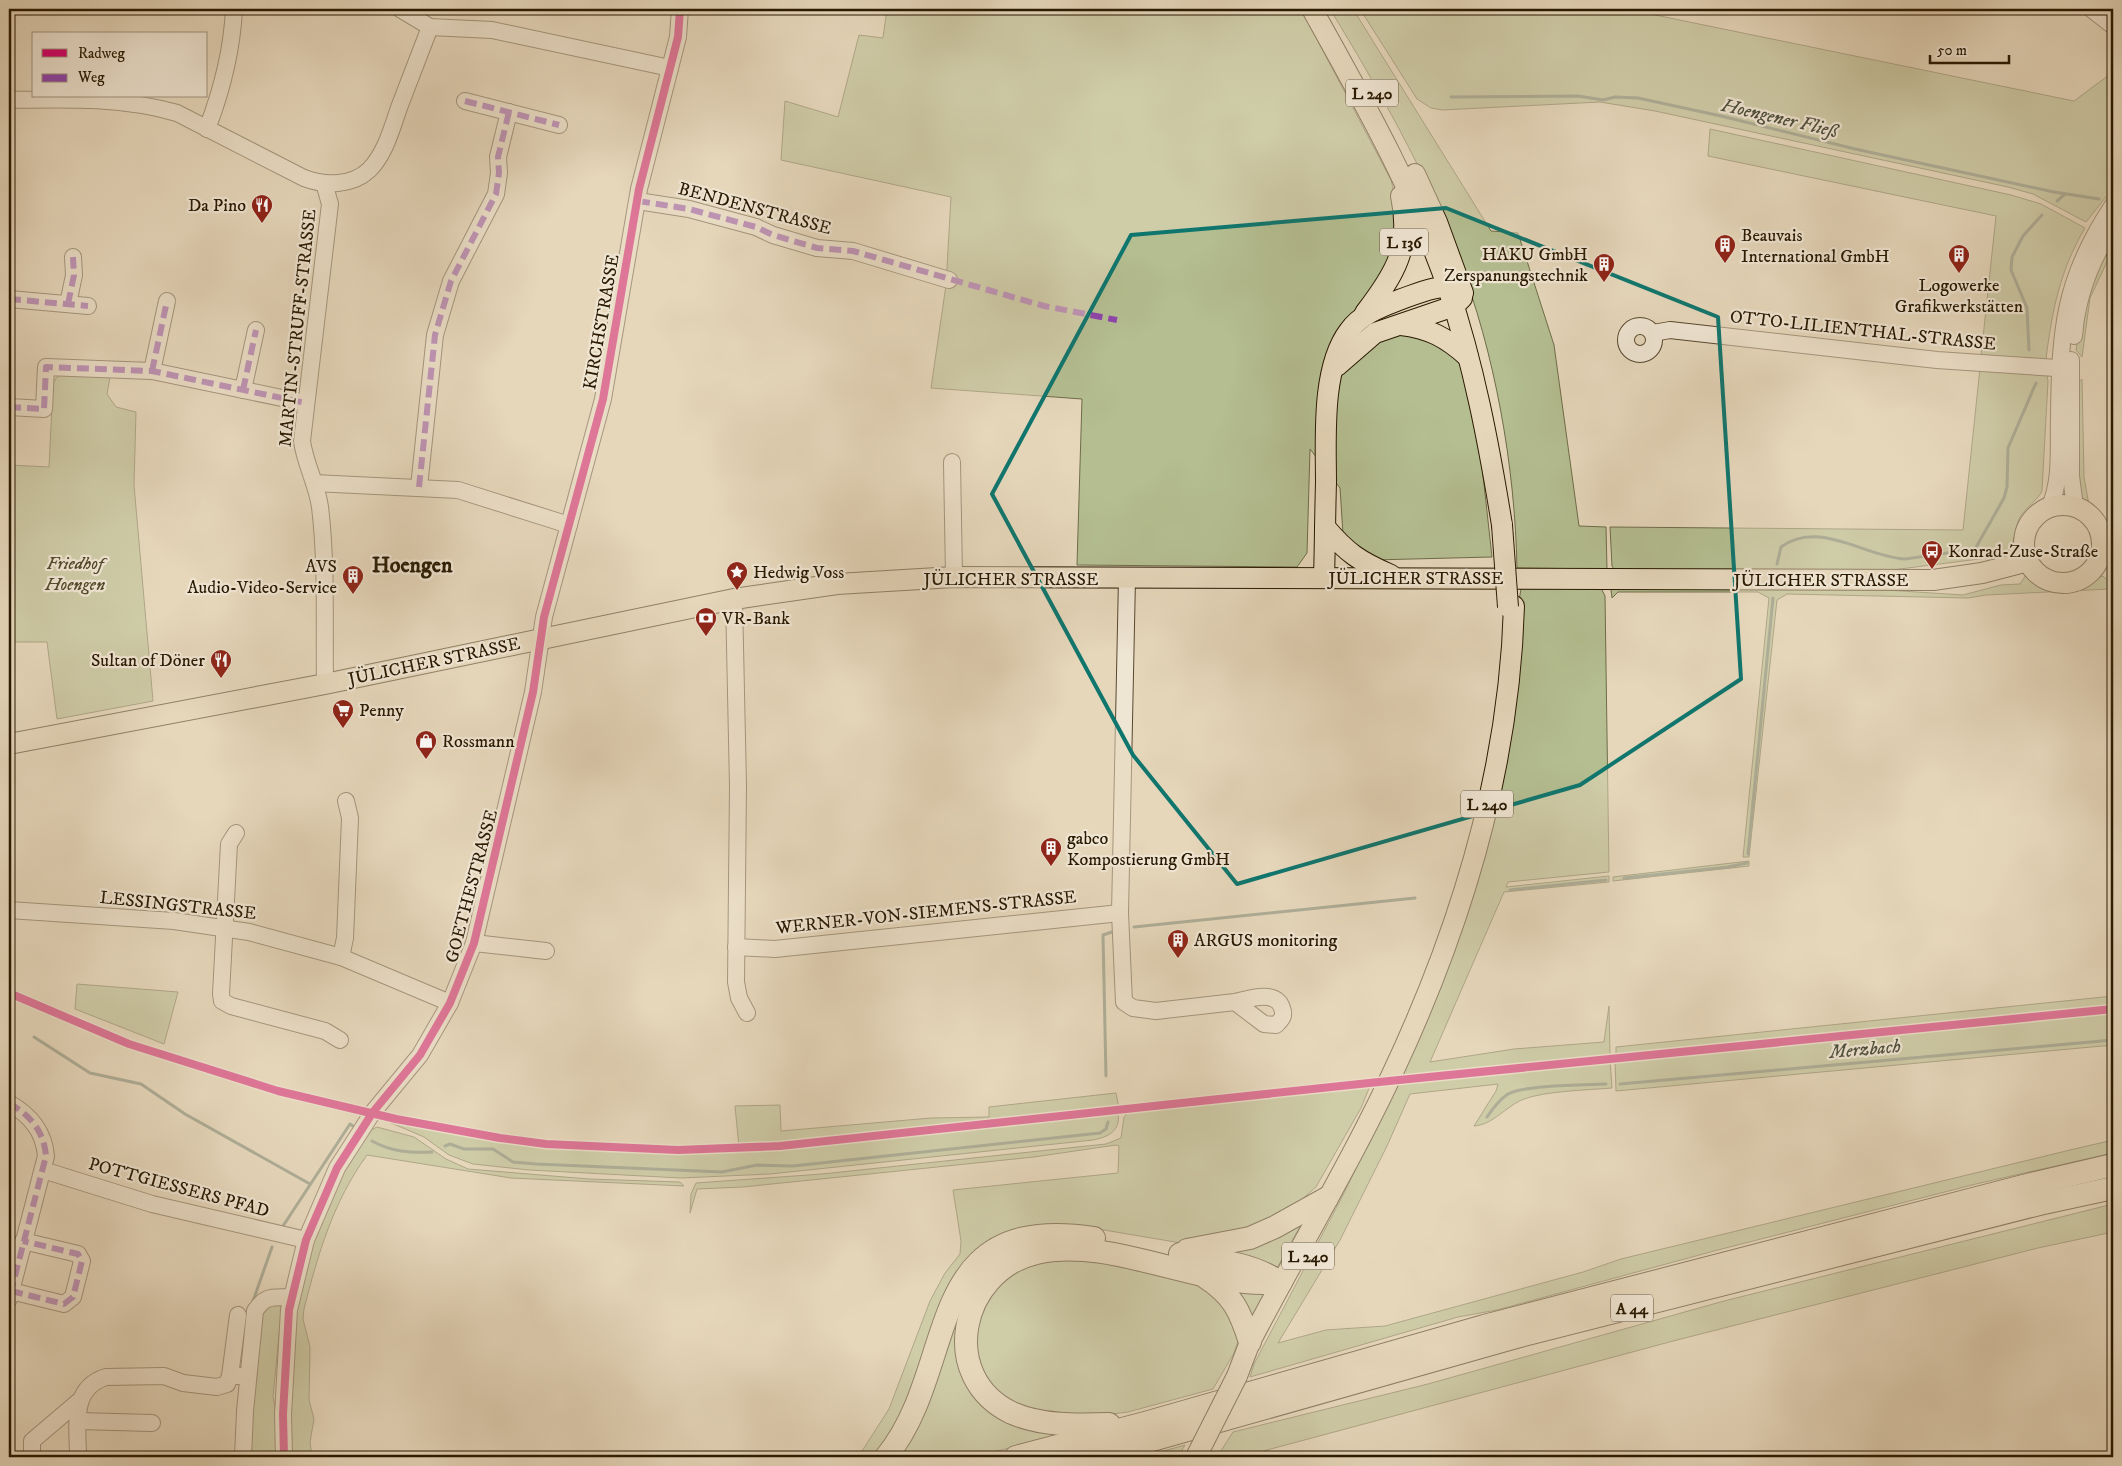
<svg xmlns="http://www.w3.org/2000/svg" width="2122" height="1466" font-family="'IM FELL DW Pica',serif">
  <style>
    .green { fill: #b4be91; stroke: #6e6c49 }
    .lines { fill: none; stroke-linecap: round; stroke-linejoin: round }
    .stream { stroke: #6a7a6a; stroke-width: 3 }
    .minor-casing { stroke: #584830; stroke-width: 18 }
    .major-casing { stroke: #291901; stroke-width: 22 }
    .highway-casing { stroke: #291901; stroke-width: 24 }
    .minor { stroke: #efe5d3; stroke-width: 16 }
    .major { stroke: #e6d7bb; stroke-width: 20 }
    .highway { stroke: #e6d7bb; stroke-width: 22 }
    .major-bridge-casing { stroke: #291901; stroke-width: 22; stroke-linecap: butt }
    .major-bridge { stroke: #e6d7bb; stroke-width: 20 }
    .quiet { stroke: #8e44ad; stroke-width: 6; stroke-dasharray: 12 6; stroke-linecap: butt }
    .cycleway-casing { stroke: #efe5d3; stroke-width: 11 }
    .cycleway { stroke: #d6006c; stroke-width: 8 }
    .marked { fill: none; stroke: #0f766e; stroke-width: 4; stroke-linejoin: round }
    .labels { text-anchor: middle; stroke-width: 4.5; stroke-linejoin: round; paint-order: stroke }
    .shield { fill: #efe5d3; stroke: #645640; stroke-width: 1 }
    .shield-label { font-size: 16px; font-weight: bold; fill: #291901 }
    .poi-label { font-size: 18px; fill: #291901; stroke: #efe5d3; text-anchor: start }
    .street-label { font-size: 18px; fill: #291901; stroke: #efe5d3 }
    .park-label { font-size: 18px; font-style: italic; fill: #534b2c; stroke: #efe5d3 }
    .water-label { font-size: 19px; font-style: italic; fill: #4f513e; stroke: #efe5d3 }
    .district-label { font-size: 22px; font-weight: bold; fill: #291901; stroke: #efe5d3 }
  </style>
  <rect width="100%" height="100%" fill="#e6d7bb"/>
  <filter id="stains"><feTurbulence type="fractalNoise" baseFrequency=".004" numOctaves="4"/><feColorMatrix values="0 0 0 0 .2 0 0 0 0 .09 0 0 0 0 .02 0 0 0 .5 -.17"/></filter>
  <radialGradient id="worn" r=".72"><stop offset=".6" stop-color="#630" stop-opacity="0"/><stop offset="1" stop-color="#630" stop-opacity=".3"/></radialGradient>
  <g class="green">
    <polygon points="887,9 1301,9 1391,180 1400,216 1398,250 1332,347 1362,350 1402,332 1435,339 1460,360 1477,421 1492,557 1372,560 1343,534 1340,488 1310,449 1307,553 1297,567 1077,565 1082,399 931,388 946,285 951,197 781,160 785,101 838,117 859,35 883,38"/>
    <path d="M1330 9H1353L1491 231 1518 233 1554 345 1579 526 1606 527 1607 569 1517 568C1515 466 1495 353 1458 257 1425 170 1378 88 1330 9Z"/>
    <polygon points="1360,9 1626,9 2074,101 2113,72 2113,188 2086,222 2033,194 2008,187 1655,111 1600,102 1442,110 1431,108 1417,99"/>
    <path d="M1710 129 2011 195 2041 204 2085 228C2060 270 2052 311 2046 359L1981 356 1996 216 1708 156Z"/>
    <polygon points="2113,238 2113,249 2090,298 2082,357 2076,350 2084,300"/>
    <path d="M1980 368 2042 374 2047 376 2048 381 2042 491C2037 501 2026 507 2020 517 2015 527 2015 538 2011 547 2009 553 2000 555 1995 557L1868 573 1615 571 1612 566 1610 527 1963 530Z"/>
    <polygon points="62,374 110,377 107,394 116,407 136,412 134,485 153,701 57,719 47,642 9,642 9,465 49,467 53,384 56,378"/>
    <polygon points="2082,379 2084,477 2089,505 2113,529 2113,551 2107,541 2102,522 2086,508 2076,490 2076,385"/>
    <polygon points="2026,575 2058,588 2072,587 2103,576 2110,583 2110,589 1986,595 1968,598 1787,594 1777,600 1749,857 1743,857 1769,598 1758,592 1618,592 1612,598 1611,590 1614,588 1855,588 1963,595 2001,585 2020,584"/>
    <polygon points="1601,588 1605,596 1609,872 1508,882 1506,887 1609,876 1609,882 1504,892 1430,1062 1514,1049 1604,1042 1609,1006 1610,1055 1400,1077 1465,911 1521,589"/>
    <polygon points="1749,861 1749,866 1613,881 1613,877"/>
    <polygon points="77,984 178,992 164,1044 75,1009"/>
    <polygon points="2113,996 2113,1006 2101,1007 1616,1055 1616,1047"/>
    <polygon points="2113,1011 2113,1045 1616,1091 1615,1060"/>
    <path d="M1610 1060 1612 1088C1587 1090 1546 1091 1524 1099 1506 1106 1493 1125 1474 1126L1496 1091 1498 1084 1410 1094 1387 1146 1340 1240 1278 1343 1326 1330 1385 1326 1583 1272 1621 1259 2070 1150 2113 1140V1153L1976 1184 1714 1251 1497 1310 1458 1317 1250 1377 1254 1364 1342 1197 1398 1083Z"/>
    <polygon points="1370,1086 1361,1108 1316,1187 1282,1217 1187,1244 1080,1226 1052,1224 1033,1227 965,1262 947,1289 936,1315 913,1391 876,1457 854,1457 862,1451 889,1409 930,1301 945,1273 960,1254 961,1241 953,1190 1118,1173 1119,1146 1116,1145 1034,1157 743,1187 697,1189 690,1213 691,1194 696,1183 822,1174 1106,1144 1121,1138 1124,1117 1129,1112"/>
    <polygon points="1116,1093 1119,1108 739,1147 735,1106 780,1105 781,1131 931,1118 989,1117 989,1107"/>
    <path d="M1107 1113H1118C1121 1131 1108 1137 1093 1140L770 1174 681 1178 529 1170 473 1164 449 1155 424 1137 389 1122 398 1121 523 1143 572 1148 686 1151 786 1147Z"/>
    <path d="M377 1127 414 1137 446 1159 468 1169 589 1179 680 1182 684 1186 511 1178 367 1155C333 1202 318 1254 304 1309L303 1319 310 1347 309 1400 314 1419 310 1442 312 1457H292C288 1355 293 1247 351 1158 358 1147 364 1132 377 1127Z"/>
    <polygon points="2113,1204 2113,1232 2038,1248 1677,1340 1241,1457 1217,1457 1233,1432 1428,1384 1724,1301"/>
    <polygon points="1304,1219 1277,1268 1216,1256 1254,1246"/>
    <path d="M1072 1239 1257 1273 1255 1278 1074 1245C1052 1245 1030 1245 1010 1255 935 1293 949 1402 1028 1426 1042 1430 1058 1430 1073 1431L975 1457H895C948 1392 928 1256 1034 1240 1047 1238 1060 1239 1072 1239Z"/>
    <polygon points="1089,1258 1201,1284 1225,1303 1238,1341 1234,1353 1213,1389 1128,1412 1072,1419 1011,1405 975,1366 977,1307 1022,1264"/>
    <polygon points="1225,1285 1266,1290 1249,1321"/>
    <polygon points="276,1303 281,1307 281,1314 273,1397 278,1420 276,1457 247,1457 255,1360 264,1306"/>
    <polygon points="1185,1445 1178,1457 1142,1457"/>
  </g>
  <g class="lines">
    <g class="stream">
      <polyline points="1451,97 1578,96 1603,100 1615,97 1638,98 1721,116 1855,149 2054,192 2099,199"/>
      <polyline points="2057,201 2065,194"/>
      <polyline points="2029,350 2027,308 2011,270 2012,257 2023,236 2042,215"/>
      <path d="M1777 564 1781 547C1819 519 1865 557 1905 559L1975 549 2004 498 2007 487 2008 448 2036 383"/>
      <polyline points="1748,854 1773,598"/>
      <polyline points="1624,878 1728,867 1747,863"/>
      <polyline points="1510,890 1606,880"/>
      <polyline points="1134,927 1415,898"/>
      <polyline points="34,1037 90,1073 141,1084 185,1114 310,1184"/>
      <polyline points="1106,1076 1103,935 1112,932"/>
      <polyline points="1620,1084 2113,1040"/>
      <path d="M1487 1117C1493 1108 1499 1100 1508 1094 1525 1085 1584 1085 1606 1084"/>
      <path d="M372 1141C392 1152 410 1153 432 1152"/>
      <polyline points="445,1146 450,1144 464,1149 493,1149 513,1162 536,1164 722,1172 757,1165 793,1166 1100,1133 1106,1129 1108,1122"/>
      <polyline points="283,1226 350,1124 353,1126"/>
      <polyline points="252,1304 272,1247"/>
    </g>
    <g class="minor-casing">
      <g id="minor">
        <polyline points="400,9 430,27 492,30 670,68"/>
        <polyline points="2091,9 2113,26"/>
        <path d="M9 100C66 99 121 97 177 113L304 178C325 186 352 186 369 170 386 153 392 127 400 105 410 79 420 53 430 27"/>
        <polyline points="465,101 559,125"/>
        <path d="M207 129C222 90 232 51 234 9"/>
        <path d="M324 183 330 204 302 441C305 464 317 484 320 507 327 565 324 626 325 684"/>
        <polyline points="638,201 689,209 756,227 773,235 817,248 853,251 949,280"/>
        <polyline points="9,299 88,306"/>
        <polyline points="68,304 74,275 73,257"/>
        <circle cx="1640" cy="340" r="14"/>
        <polyline points="1653,333 1670,330 1937,360 2071,369"/>
        <path d="M2074 336C2077 295 2091 260 2113 226"/>
        <polyline points="2071,360 2071,476 2075,507"/>
        <polyline points="152,371 167,301"/>
        <polyline points="243,390 256,330"/>
        <polyline points="9,407 44,409 46,367 152,371 306,403"/>
        <polyline points="952,462 954,577"/>
        <polyline points="314,483 458,490 569,525"/>
        <polyline points="419,487 435,335 451,281 496,194 499,173 498,157 509,112"/>
        <path d="M2049 508C2062 481 2058 447 2059 418 2060 330 2063 280 2113 205"/>
        <path d="M1127 578 1120 913 1124 1002 1133 1008 1156 1011 1235 1002 1264 1024 1276 1025C1282 1019 1285 1016 1282 1008 1276 989 1248 999 1235 1002"/>
        <polyline points="734,599 738,786 736,982 739,998 747,1013"/>
        <polyline points="236,833 229,844 221,994 222,1001 231,1006 325,1031 340,1040"/>
        <polyline points="9,910 174,921 249,932 341,957 450,1003"/>
        <polyline points="474,943 546,951"/>
        <polyline points="736,947 775,949 1120,913"/>
        <polyline points="341,957 345,938 350,818 346,801"/>
        <path d="M9 1103C30 1115 44 1131 46 1156L9 1299"/>
        <polyline points="43,1170 152,1204 306,1240"/>
        <polyline points="11,1291 64,1304 73,1297 82,1261 78,1254 23,1241"/>
        <polyline points="230,1376 238,1315"/>
        <polyline points="78,1421 152,1423"/>
        <polyline points="32,1457 32,1441 79,1401"/>
        <path d="M78 1457C78 1427 70 1388 106 1377L164 1376 183 1383 217 1387 227 1384 230 1376H248"/>
        <path d="M243 1457 245 1411 255 1311C266 1294 273 1298 292 1297"/>
        <polyline points="284,1457 283,1414 289,1310 306,1240 337,1168 373,1112 420,1055 450,1003 474,943 533,692 544,617 603,399 639,189 678,37 680,9"/>
      </g>
    </g>
    <g class="major-casing">
      <g id="major">
        <path d="M1312 9C1362 99 1414 190 1448 288 1474 365 1489 445 1502 525"/>
        <polyline points="1415,174 1437,222 1463,293"/>
        <path d="M1365 313C1395 274 1412 247 1401 196"/>
        <path d="M1401 325C1429 328 1447 338 1468 357"/>
        <polyline points="1337,366 1375,333 1454,306 1462,298"/>
        <circle cx="2063" cy="544" r="39"/>
        <path d="M1325 527C1347 553 1359 561 1391 575"/>
        <path d="M1324 578C1325 546 1325 514 1326 483 1326 439 1321 368 1349 331 1361 314 1381 307 1399 300 1419 293 1437 284 1458 288"/>
        <polyline points="9,744 325,684 734,599 837,584 954,577 1933,580 1982,573 2028,561"/>
        <path d="M1237 1376 1250 1342C1287 1271 1328 1201 1365 1129 1448 968 1509 788 1514 606"/>
      </g>
    </g>
    <g class="highway-casing">
      <g id="highway">
        <polyline points="1187,1250 1250,1238 1275,1227 1327,1198"/>
        <path d="M1180 1254C1213 1260 1249 1262 1278 1281"/>
        <path d="M1205 1277C1233 1295 1240 1311 1250 1342"/>
        <path d="M1109 1424C1077 1425 1042 1426 1012 1413 937 1377 960 1271 1036 1253 1112 1235 1203 1291 1281 1282"/>
        <path d="M886 1457C961 1365 918 1211 1094 1238"/>
        <polyline points="1016,1457 1145,1423 1484,1326 2031,1184 2113,1165"/>
        <polyline points="1092,1457 1520,1336 2039,1204 2113,1188"/>
      </g>
    </g>
    <use href="#minor" class="minor"/>
    <use href="#major" class="major"/>
    <use href="#highway" class="highway"/>
    <g class="major-bridge-casing">
      <g id="major-bridge">
        <polyline points="1502,525 1508,607"/>
        <polyline points="1196,1457 1237,1376"/>
      </g>
    </g>
    <use href="#major-bridge" class="major-bridge"/>
    <g class="quiet">
      <polyline points="465,101 559,125"/>
      <polyline points="638,201 689,209 756,227 773,235 817,248 853,251 1044,306 1117,320"/>
      <polyline points="9,299 88,306"/>
      <polyline points="68,304 74,275 73,257"/>
      <polyline points="152,371 167,301"/>
      <polyline points="243,390 256,330"/>
      <polyline points="9,407 44,409 46,367 152,371 306,403"/>
      <polyline points="419,487 435,335 451,281 496,194 499,173 498,157 509,112"/>
      <path d="M9 1103C30 1115 44 1131 46 1156L9 1299"/>
      <polyline points="11,1291 64,1304 73,1297 82,1261 78,1254 23,1241"/>
    </g>
    <g class="cycleway-casing">
      <g id="cycleway">
        <polyline points="9,993 129,1044 278,1091 396,1119 500,1138 546,1144 678,1150 780,1146 1369,1083 2113,1009"/>
        <polyline points="284,1457 283,1414 289,1310 306,1240 337,1168 373,1112 420,1055 450,1003 474,943 533,692 544,617 603,399 639,189 678,37 680,9"/>
      </g>
    </g>
    <use href="#cycleway" class="cycleway"/>
  </g>
  <path d="M0 0H2122V1466H0ZM1446 208 1718 317 1741 679 1580 785 1237 884 1133 755 992 494 1131 235Z" fill="#e6d7bb" fill-opacity=".55" fill-rule="evenodd"/>
  <path class="marked" d="M1446 208 1718 317 1741 679 1580 785 1237 884 1133 755 992 494 1131 235Z"/>
  <defs>
    <g id="restaurant-pin" transform="scale(1.125)"><path d="M0 17L-7.5 6A9.5 9.5 0 1 1 7.5 6Z" fill="#8f2418" stroke="#efe5d3"/><path d="M-5-6h1v4h1v-4h1v4h1v-4h1v5L-1.5 .5V6h-2V.5L-5-1ZM5-6V6H3V1.5H1.5Q1.5-4 5-6Z" fill="#fff"/></g>
    <g id="building-pin" transform="scale(1.125)"><path d="M0 17L-7.5 6A9.5 9.5 0 1 1 7.5 6Z" fill="#8f2418" stroke="#efe5d3"/><path d="M-4-6H4V6H1V3H-1V6H-4ZM-2.5-4.3h1.7v1.8h-1.7ZM.8-4.3h1.7v1.8H.8ZM-2.5-1h1.7V.8h-1.7ZM.8-1h1.7V.8H.8Z" fill="#fff"/></g>
    <g id="bus-pin" transform="scale(1.125)"><path d="M0 17L-7.5 6A9.5 9.5 0 1 1 7.5 6Z" fill="#8f2418" stroke="#efe5d3"/><path d="M-5-6H5V4H4V6H2V4H-2V6H-4V4H-5ZM-3.5-4V0h7V-4ZM-3.5 1.2v1.5H-2V1.2ZM2 1.2v1.5H3.5V1.2Z" fill="#fff"/></g>
    <g id="sight-pin" transform="scale(1.125)"><path d="M0 17L-7.5 6A9.5 9.5 0 1 1 7.5 6Z" fill="#8f2418" stroke="#efe5d3"/><path d="M0-6L1.8-2.2L6-1.7L2.9 1.2L3.7 5.4L0 3.3L-3.7 5.4L-2.9 1.2L-6-1.7L-1.8-2.2Z" fill="#fff"/></g>
    <g id="bank-pin" transform="scale(1.125)"><path d="M0 17L-7.5 6A9.5 9.5 0 1 1 7.5 6Z" fill="#8f2418" stroke="#efe5d3"/><path d="M-6-4H6V4H-6ZM0-2.3a2.3 2.3 0 1 0 0 4.6a2.3 2.3 0 1 0 0-4.6Z" fill="#fff"/></g>
    <g id="supermarket-pin" transform="scale(1.125)"><path d="M0 17L-7.5 6A9.5 9.5 0 1 1 7.5 6Z" fill="#8f2418" stroke="#efe5d3"/><path d="M-6-5.5h2.5l.6 2H6L4.5 2H-2.5L-4.4-4H-6ZM-1.5 3.2a1.3 1.3 0 1 0 .1 0ZM3 3.2a1.3 1.3 0 1 0 .1 0Z" fill="#fff"/></g>
    <g id="shop-pin" transform="scale(1.125)"><path d="M0 17L-7.5 6A9.5 9.5 0 1 1 7.5 6Z" fill="#8f2418" stroke="#efe5d3"/><path d="M-5-2.5h2.3a2.7 3.5 0 0 1 5.4 0H5L5.5 6h-11ZM-1.5-2.5h3a1.5 2.3 0 0 0-3 0Z" fill="#fff"/></g>
  </defs>
  <g fill-rule="evenodd">
    <use href="#restaurant-pin" x="262" y="205"/>
    <use href="#building-pin" x="1725" y="245"/>
    <use href="#building-pin" x="1959" y="255"/>
    <use href="#building-pin" x="1604" y="264"/>
    <use href="#bus-pin" x="1932" y="551"/>
    <use href="#sight-pin" x="737" y="572"/>
    <use href="#building-pin" x="353" y="576"/>
    <use href="#bank-pin" x="706" y="618"/>
    <use href="#restaurant-pin" x="221" y="660"/>
    <use href="#supermarket-pin" x="343" y="710"/>
    <use href="#shop-pin" x="426" y="741"/>
    <use href="#building-pin" x="1051" y="848"/>
    <use href="#building-pin" x="1178" y="940"/>
  </g>
  <g class="labels">
    <g class="shield">
      <rect x="1346" y="79.5" width="52" height="27" rx="4"/>
      <rect x="1380" y="228.5" width="48" height="27" rx="4"/>
      <rect x="1461" y="790.5" width="52" height="27" rx="4"/>
      <rect x="1282" y="1242.5" width="52" height="27" rx="4"/>
      <rect x="1611" y="1294.5" width="42" height="27" rx="4"/>
    </g>
    <g class="shield-label">
      <text x="1372" y="99">L 240</text>
      <text x="1404" y="248">L 136</text>
      <text x="1487" y="810">L 240</text>
      <text x="1308" y="1262">L 240</text>
      <text x="1632" y="1314">A 44</text>
    </g>
    <g class="poi-label">
      <text x="246" y="211" text-anchor="end">Da Pino</text>
      <text x="1741" y="241">Beauvais<tspan x="1741" dy="21">International GmbH</tspan></text>
      <text x="1588" y="260" text-anchor="end">HAKU GmbH<tspan x="1588" dy="21">Zerspanungstechnik</tspan></text>
      <text x="1959" y="291" text-anchor="middle">Logowerke<tspan x="1959" dy="21">Grafikwerkstätten</tspan></text>
      <text x="1948" y="557">Konrad-Zuse-Straße</text>
      <text x="337" y="572" text-anchor="end">AVS<tspan x="337" dy="21">Audio-Video-Service</tspan></text>
      <text x="753" y="578">Hedwig Voss</text>
      <text x="722" y="624">VR-Bank</text>
      <text x="205" y="666" text-anchor="end">Sultan of Döner</text>
      <text x="359" y="716">Penny</text>
      <text x="442" y="747">Rossmann</text>
      <text x="1067" y="844">gabco<tspan x="1067" dy="21">Kompostierung GmbH</tspan></text>
      <text x="1194" y="946">ARGUS monitoring</text>
    </g>
    <g class="street-label">
      <text transform="translate(755 208) rotate(15)" y="6">BENDENSTRASSE</text>
      <text transform="translate(601 322) rotate(-80)" y="6">KIRCHSTRASSE</text>
      <text transform="translate(297 328) rotate(-84)" y="6">MARTIN-STRUFF-STRASSE</text>
      <text transform="translate(1863 330) rotate(6)" y="6">OTTO-LILIENTHAL-STRASSE</text>
      <text x="1416" y="584">JÜLICHER STRASSE</text>
      <text x="1011" y="585">JÜLICHER STRASSE</text>
      <text x="1821" y="586">JÜLICHER STRASSE</text>
      <text transform="translate(434 661) rotate(-12)" y="6">JÜLICHER STRASSE</text>
      <text transform="translate(471 886) rotate(-75)" y="6">GOETHESTRASSE</text>
      <text transform="translate(178 905) rotate(6)" y="6">LESSINGSTRASSE</text>
      <text transform="translate(926 912) rotate(-6)" y="6">WERNER-VON-SIEMENS-STRASSE</text>
      <text transform="translate(179 1187) rotate(15)" y="6">POTTGIESSERS PFAD</text>
    </g>
    <g class="park-label">
      <text x="75" y="569">Friedhof<tspan x="75" dy="21">Hoengen</tspan></text>
    </g>
    <g class="water-label">
      <text transform="translate(1780 117) rotate(13)" y="7">Hoengener Fließ</text>
      <text transform="translate(1865 1048) rotate(-5)" y="7">Merzbach</text>
    </g>
    <g class="district-label">
      <text x="412" y="572">Hoengen</text>
    </g>
  </g>
  <rect width="2122" height="1466" fill="none" stroke="#e6d7bb" stroke-width="30"/>
  <rect x="10" y="10" width="2102" height="1446" fill="none" stroke="#291901" stroke-width="2.5"/>
  <rect x="15" y="15" width="2092" height="1436" fill="none" stroke="#291901"/>
  <rect x="32" y="32" width="175" height="65" fill="#efe5d3" stroke="#a0937f"/>
  <rect x="42" y="49" width="25" height="8" fill="#d6006c" stroke="#a0937f"/>
  <text x="78" y="58" font-size="15" fill="#291901">Radweg</text>
  <rect x="42" y="74" width="25" height="8" fill="#8e44ad" stroke="#a0937f"/>
  <text x="78" y="82" font-size="15" fill="#291901">Weg</text>
  <path d="M1930 55v8h79v-8" fill="none" stroke="#291901" stroke-width="2.5"/>
  <text x="1937" y="55" font-size="15" fill="#291901" stroke="#efe5d3" stroke-width="4" paint-order="stroke">50 m</text>
  <rect width="100%" height="100%" filter="url(#stains)"/>
  <rect width="100%" height="100%" fill="url(#worn)"/>
</svg>
